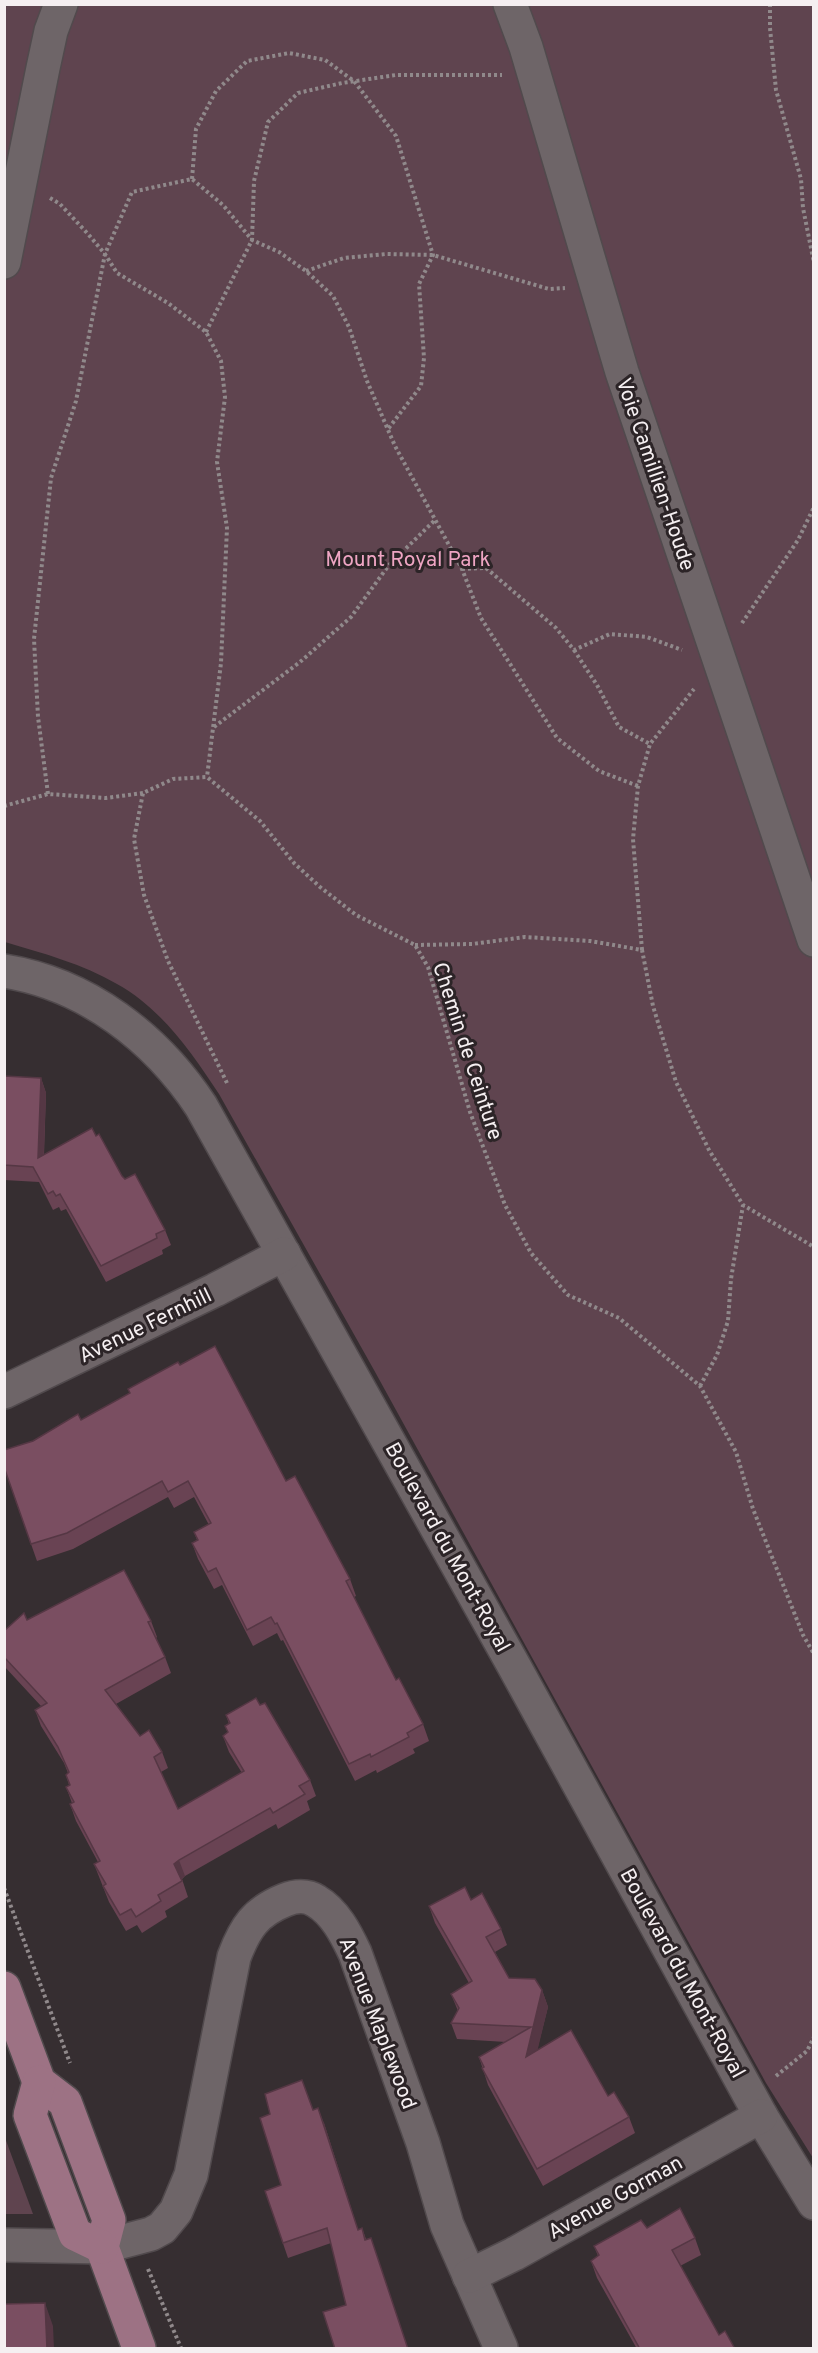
<svg xmlns="http://www.w3.org/2000/svg" width="818" height="2353" font-family="Overpass,sans-serif">
  <style>
    .green { fill: #5f444f }
    .lines { fill: none; stroke-linecap: round; stroke-linejoin: round }
    .minor-casing { stroke: #514a4d; stroke-width: 36 }
    .major-casing { stroke: #514a4d; stroke-width: 36 }
    .path { stroke: #90898b; stroke-width: 4; stroke-dasharray: 3 3; stroke-linecap: butt }
    .minor { stroke: #6e6568; stroke-width: 33 }
    .major { stroke: #9d7284; stroke-width: 33 }
    .wall { fill: #694353 }
    .shaded-wall { fill: #553744 }
    .building { fill: #7a4e61; stroke: #553744; stroke-width: 1.5 }
    .labels { text-anchor: middle; stroke-width: 6; stroke-linejoin: round; paint-order: stroke }
    .street-label { font-size: 21px; fill: #f5eff1; stroke: #2c2427 }
    .park-label { font-size: 21px; fill: #eea5c3; stroke: #2c2427 }
  </style>
  <rect width="100%" height="100%" fill="#362e31"/>
  <g class="green">
    <path d="M4 5H813V2158L766 2083 374 1370 219 1094C191 1052 162 1009 117 984 83 964 42 953 5 942Z"/>
    <polygon points="4,2135 33,2214 5,2214"/>
  </g>
  <g class="lines">
    <g class="minor-casing">
      <g id="minor">
        <polyline points="510,4 526,47 622,372 814,940"/>
        <polyline points="4,262 43,68 51,31 61,4"/>
        <path d="M4 971C87 984 156 1038 201 1106L514 1666 761 2116 814 2203"/>
        <polyline points="4,1392 215,1290 284,1254"/>
        <path d="M4 2245 102 2247 151 2234 162 2228 176 2211 191 2175 234 1957C245 1928 255 1912 285 1900 295 1896 307 1895 316 1901 335 1912 346 1934 355 1953L423 2143 447 2225 501 2348"/>
        <polyline points="469,2276 514,2254 761,2116"/>
      </g>
    </g>
    <g class="major-casing">
      <g id="major">
        <polyline points="4,1988 39,2082 65,2102 109,2220 102,2247 139,2348"/>
        <polyline points="39,2082 30,2115 75,2234 102,2247"/>
      </g>
    </g>
    <g class="path">
      <polyline points="770,4 770,28 776,90 801,179 803,208 814,263"/>
      <polyline points="192,179 196,129 216,91 247,61 289,53 325,60 354,81 396,136 433,255 419,284 424,358 421,386 388,429"/>
      <polyline points="50,198 60,204 88,234 105,254 117,273 168,303 206,332 221,361 225,397 217,462 227,528 221,663 207,777"/>
      <polyline points="306,271 344,258 386,254 433,255 549,289 565,288"/>
      <polyline points="206,332 252,240 254,181 268,122 298,93 342,83 396,75 502,75"/>
      <polyline points="462,569 486,568 556,628 574,650 610,634 647,637 682,650"/>
      <polyline points="742,623 798,540 814,507"/>
      <polyline points="574,650 597,685 619,727 650,744"/>
      <polyline points="214,727 300,662 351,617 389,565 435,520"/>
      <polyline points="48,794 38,717 34,639 51,478 76,401 105,254 132,192 192,179 223,205 252,240 279,252 306,271 333,296 349,327 367,381 395,446 462,569 481,618 557,738 599,771 638,786"/>
      <polyline points="4,806 48,794 106,798 143,793"/>
      <polyline points="415,945 472,944 525,937 590,941 642,950 653,1006 676,1082 709,1150 743,1205 814,1247"/>
      <polyline points="642,950 633,839 638,786 650,744 694,689"/>
      <polyline points="227,1083 168,961 144,895 134,839 143,793 173,779 207,777 260,821 294,863 320,887 356,915 415,945 428,967 470,1112 505,1205 531,1253 568,1295 619,1318 700,1386 736,1452 753,1509 803,1635 814,1654"/>
      <polyline points="700,1386 717,1355 728,1321 731,1279 743,1205"/>
      <polyline points="4,1888 70,2063"/>
      <polyline points="776,2076 807,2051 814,2037"/>
      <polyline points="148,2269 181,2348"/>
    </g>
    <use href="#minor" class="minor"/>
    <use href="#major" class="major"/>
  </g>
  <g class="wall">
    <polygon points="4,1074 5,1076 41,1078 46,1093 44,1155 96,1136 122,1176 165,1230 171,1245 162,1250 163,1254 106,1282 66,1209 61,1211 59,1207 53,1210 39,1182 4,1180"/>
    <polygon points="180,1365 286,1481 350,1579 356,1596 354,1597 396,1680 423,1724 429,1741 413,1749 415,1753 377,1773 376,1770 355,1781 283,1640 281,1641 277,1633 253,1646 222,1585 214,1589 198,1559 192,1543 197,1540 194,1532 209,1525 194,1497 174,1508 168,1497 73,1549 37,1561 31,1544 33,1441 81,1420 130,1393 128,1389"/>
    <polygon points="27,1620 151,1621 157,1637 156,1638 165,1657 171,1673 116,1704 140,1736 162,1752 168,1768 161,1772 178,1809 242,1773 229,1752 223,1736 228,1733 225,1726 229,1724 226,1715 310,1780 316,1796 307,1801 310,1810 278,1829 276,1824 185,1876 182,1879 188,1897 165,1911 167,1917 142,1933 137,1925 126,1931 109,1902 94,1864 98,1862 76,1821 70,1804 72,1803 66,1787 69,1785 66,1775 68,1773 64,1763 41,1726 35,1710 41,1706 4,1666 4,1631"/>
    <polygon points="471,1900 501,1929 507,1945 495,1952 509,1978 542,1990 548,2007 537,2050 608,2096 629,2117 635,2133 543,2186 488,2085 479,2057 506,2042 457,2039 451,2023 458,2011 451,1994 469,1983 435,1923 429,1906"/>
    <polygon points="313,2110 324,2123 358,2230 362,2228 366,2239 346,2305 331,2243 288,2258 265,2191 281,2185"/>
    <polygon points="647,2228 695,2238 701,2255 680,2266 719,2335 735,2349 637,2349 597,2278 591,2261 598,2256 594,2246"/>
  </g>
  <g class="shaded-wall">
    <polygon points="41,1078 46,1093 43,1174 38,1158"/>
    <polygon points="179,1860 185,1876 180,1880 174,1864"/>
    <polygon points="542,1990 548,2007 532,2073 526,2057"/>
    <polygon points="318,2108 324,2123 363,2245 358,2230"/>
    <polygon points="45,2303 53,2326 54,2349 47,2349"/>
  </g>
  <g class="building">
    <polygon points="4,1076 41,1078 38,1158 92,1128 96,1136 99,1134 122,1176 125,1179 135,1174 165,1230 156,1234 157,1238 101,1266 60,1194 56,1196 53,1191 48,1194 33,1167 4,1165"/>
    <polygon points="215,1346 286,1481 295,1476 350,1579 346,1581 396,1680 399,1678 423,1724 407,1733 409,1737 371,1757 370,1754 349,1764 277,1623 275,1624 271,1617 247,1630 216,1568 208,1572 192,1543 198,1540 194,1532 211,1523 188,1481 168,1492 162,1481 67,1533 31,1544 4,1467 4,1450 33,1441 78,1414 81,1420 130,1393 128,1389 178,1362 180,1365"/>
    <polygon points="124,1570 151,1621 148,1622 165,1657 105,1690 140,1736 149,1730 162,1752 154,1757 178,1809 244,1771 223,1736 228,1732 225,1726 230,1723 226,1715 256,1698 260,1705 265,1703 310,1780 299,1786 305,1794 273,1813 270,1808 179,1860 174,1864 182,1881 158,1895 161,1901 136,1917 131,1909 120,1915 103,1886 106,1884 94,1864 100,1861 70,1804 74,1802 66,1787 70,1785 66,1775 69,1772 58,1747 35,1710 47,1703 4,1657 4,1631 24,1613 27,1620"/>
    <polygon points="465,1887 471,1900 482,1893 501,1929 486,1937 509,1978 535,1979 542,1990 526,2057 571,2030 608,2096 614,2092 629,2117 537,2169 482,2068 484,2067 479,2057 531,2027 451,2023 459,2008 451,1994 472,1981 429,1906"/>
    <polygon points="302,2080 313,2110 318,2108 358,2230 362,2228 365,2240 371,2238 408,2349 335,2349 323,2312 346,2305 327,2228 283,2243 265,2191 281,2185 260,2118 270,2114 265,2094"/>
    <polygon points="680,2208 695,2238 672,2250 719,2335 725,2331 735,2349 640,2349 591,2261 599,2255 594,2246 641,2220 647,2228"/>
    <polygon points="45,2303 47,2349 4,2349 4,2304"/>
  </g>
  <g class="labels">
    <g class="street-label">
      <text transform="translate(656 474) rotate(71)" y="7">Voie Camillien-Houde</text>
      <text transform="translate(468 1051) rotate(72)" y="7">Chemin de Ceinture</text>
      <text transform="translate(145 1325) rotate(-26)" y="7">Avenue Fernhill</text>
      <text transform="translate(448 1547) rotate(61)" y="7">Boulevard du Mont-Royal</text>
      <text transform="translate(683 1973) rotate(61)" y="7">Boulevard du Mont-Royal</text>
      <text transform="translate(378 2023) rotate(69)" y="7">Avenue Maplewood</text>
      <text transform="translate(615 2197) rotate(-29)" y="7">Avenue Gorman</text>
    </g>
    <g class="park-label">
      <text x="408" y="566">Mount Royal Park</text>
    </g>
  </g>
  <rect width="818" height="2353" fill="none" stroke="#f5eff1" stroke-width="12"/>
</svg>
